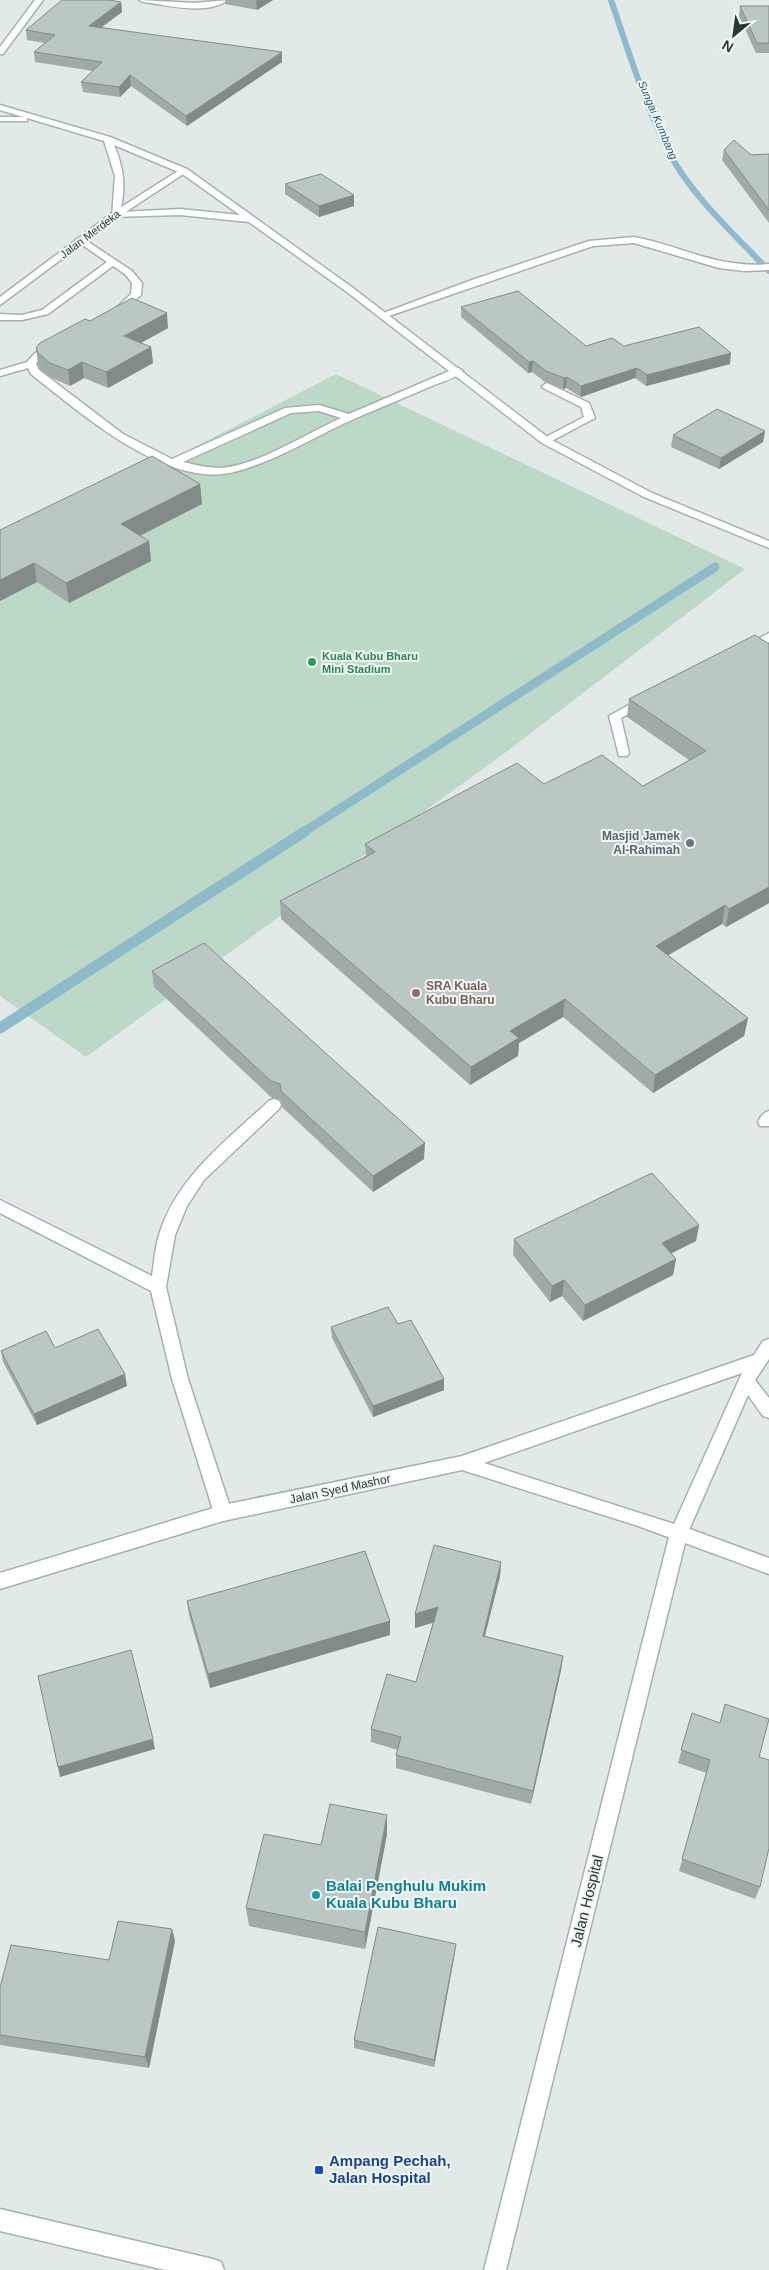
<svg xmlns="http://www.w3.org/2000/svg" width="769" height="2270" font-family="Helvetica,sans-serif">
  <style>
    .green { fill: #bcd9c7 }
    .lines { fill: none; stroke-linecap: round; stroke-linejoin: round }
    .stream-far2 { stroke: #8ebaca; stroke-width: 6 }
    .stream-far1 { stroke: #8ebaca; stroke-width: 9 }
    .stream { stroke: #8ebaca; stroke-width: 11 }
    .service-casing { stroke: #a4b1ae; stroke-width: 3 }
    .minor-casing { stroke: #a4b1ae; stroke-width: 3 }
    .tertiary-casing { stroke: #a4b1ae; stroke-width: 3 }
    .secondary-casing { stroke: #a1b5b0; stroke-width: 3 }
    .service { fill: #fff; fill-rule: evenodd }
    .minor { fill: #fff; fill-rule: evenodd }
    .tertiary { fill: #fff; fill-rule: evenodd }
    .secondary { fill: #fff; fill-rule: evenodd }
    .wall { fill: #a0aba8 }
    .shaded-wall { fill: #828b88 }
    .building { fill: #bac7c3; stroke: #828b88 }
    .leisure-dot { fill: #2e9e5b; stroke: #f1f7f5; stroke-width: 2 }
    .worship-dot { fill: #6b7280; stroke: #f1f7f5; stroke-width: 2 }
    .education-dot { fill: #8d6e63; stroke: #f1f7f5; stroke-width: 2 }
    .culture-dot { fill: #0f9aa8; stroke: #f1f7f5; stroke-width: 2 }
    .transit-dot { fill: #1a4fb4; stroke: #f1f7f5; stroke-width: 2 }
    .labels { text-anchor: middle; stroke-width: 4; stroke-linejoin: round; paint-order: stroke }
    .far-water-label { font-size: 11px; font-style: italic; fill: #235a6f; stroke: #f1f7f5 }
    .far-street-label { font-size: 11px; fill: #233936; stroke: #f1f7f5 }
    .far-leisure-label { font-size: 11px; font-weight: bold; fill: #27864d; stroke: #f1f7f5; text-anchor: start }
    .worship-label { font-size: 12px; font-weight: bold; fill: #5b616d; stroke: #f1f7f5; text-anchor: end }
    .education-label { font-size: 12px; font-weight: bold; fill: #785e54; stroke: #f1f7f5; text-anchor: start }
    .street-label { font-size: 12px; fill: #233936; stroke: #f1f7f5 }
    .near-culture-label { font-size: 15px; font-weight: bold; fill: #0d838f; stroke: #f1f7f5; text-anchor: start }
    .near-street-label { font-size: 15px; fill: #233936; stroke: #f1f7f5 }
    .near-transit-label { font-size: 15px; font-weight: bold; fill: #164399; stroke: #f1f7f5; text-anchor: start }
  </style>
  <rect width="100%" height="100%" fill="#e1eae7"/>
  <polygon class="green" points="336,374 745,569 502,755 86,1057 0,996 0,548"/>
  <g class="lines">
    <path class="stream-far2" d="M611 0C628 50 646 108 670 154 691 195 737 237 769 271"/>
    <polyline class="stream-far1" points="302,833 715,567"/>
    <polyline class="stream" points="0,1028 304,832"/>
    <g class="service-casing">
      <g id="service">
        <polygon points="81,237 132,271 142,283 141,295 121,313 115,313 115,309 131,294 132,283 126,275 113,266 48,314 22,320 0,320 0,314 22,315 42,310 107,262 78,242 76,240"/>
        <path d="M634 237C682 246 718 269 769 264V270L744 271 719 268 634 243 593 246 386 317H380L378 315 472 280 589 241Z"/>
        <path d="M54 343 57 344V348L41 357 36 364 39 370 123 434 172 459 285 408 319 405 349 414 454 369 458 368 463 371C456 378 442 382 432 386 407 397 381 407 356 418 315 436 277 461 234 472 166 489 81 413 31 374L28 368 0 376V370L27 362 35 353ZM319 411 341 418C305 434 261 464 221 468 209 468 195 465 183 462L291 413Z"/>
        <polygon points="547,383 589,403 595,418 546,444 541,441 542,439 584,417 581,407 543,388 542,386"/>
        <polygon points="769,633 769,642 746,653 740,649"/>
        <polygon points="645,696 651,700 649,703 621,718 629,753 627,756 619,756 609,716"/>
        <path d="M274 1099 279 1101 281 1105 279 1109 204 1180 187 1206 175 1235 166 1287 188 1379 232 1513 229 1518 223 1521 217 1518 214 1513 172 1379 151 1291 0 1213V1200L152 1276C154 1263 155 1248 159 1235 176 1178 227 1140 269 1101Z"/>
        <path d="M769 1111V1126H760L758 1122C761 1116 763 1113 769 1111Z"/>
      </g>
    </g>
    <g class="minor-casing">
      <g id="minor">
        <path d="M139 0 195 3 228 0C206 16 168 5 143 2Z"/>
        <polygon points="679,1525 769,1558 769,1574 685,1543 506,2270 484,2270 670,1533 673,1527"/>
        <polygon points="0,2209 213,2259 221,2262 224,2270 165,2270 0,2231"/>
      </g>
    </g>
    <g class="tertiary-casing">
      <g id="tertiary">
        <polygon points="181,169 188,171 118,217 0,305 0,297 112,213"/>
        <path d="M769 1339V1359L755 1380 769 1398V1418L763 1416 748 1395 685 1539 679 1541 638 1526 462 1470 223 1521 0 1589V1573L223 1505 462 1456 754 1355 763 1341ZM742 1373 674 1524 484 1463Z"/>
      </g>
    </g>
    <g class="secondary-casing">
      <g id="secondary">
        <polygon points="35,0 43,0 3,54 0,54 0,47"/>
        <path d="M0 105 110 137 187 169 353 288 550 439 652 493 769 541V548L644 497 542 443 347 292 249 222 180 215 112 217 115 176 104 141 27 118V121H0V117H23L0 110ZM114 145 181 173 240 215 180 209 120 212C126 188 124 168 114 145Z"/>
      </g>
    </g>
    <use href="#service" class="service"/>
    <use href="#minor" class="minor"/>
    <use href="#tertiary" class="tertiary"/>
    <use href="#secondary" class="secondary"/>
  </g>
  <g class="wall">
    <polygon points="225,0 273,0 257,10 225,4"/>
    <polygon points="121,2 122,12 101,27 282,62 187,126 131,86 120,97 83,92 81,82 93,71 35,62 34,52 45,43 27,40 26,30"/>
    <polygon points="740,6 769,6 769,53 756,53 739,16"/>
    <polygon points="724,150 751,155 769,154 769,223 722,160"/>
    <polygon points="285,184 354,195 354,206 319,217 285,194"/>
    <polygon points="461,307 586,346 624,346 730,364 646,386 635,378 581,397 566,388 563,389 545,382 532,372 528,373 461,317"/>
    <polygon points="90,321 168,328 141,343 151,347 153,363 108,388 84,378 70,386 52,378 40,369 38,364 36,348"/>
    <polygon points="765,431 763,442 719,469 671,447 673,435"/>
    <polygon points="200,484 202,504 140,535 149,541 151,561 69,603 37,582 0,601 0,530"/>
    <polygon points="755,635 769,903 726,927 722,924 668,955 748,1018 744,1036 653,1093 563,1017 519,1043 518,1056 470,1085 281,919 280,901 366,856 365,844 544,784 643,786 689,760 627,717 629,699"/>
    <polygon points="152,971 424,1159 373,1192 282,1107 281,1100 272,1098 154,987"/>
    <polygon points="699,1225 696,1241 671,1253 676,1259 673,1275 583,1321 562,1296 550,1302 513,1255 514,1239"/>
    <polygon points="398,1324 444,1390 373,1417 332,1338 331,1327"/>
    <polygon points="55,1348 127,1386 37,1425 3,1362 1,1351"/>
    <polygon points="501,1562 500,1576 485,1636 563,1656 561,1670 531,1804 396,1768 396,1755 398,1750 371,1742 371,1729 416,1682 433,1623 415,1628 415,1614"/>
    <polygon points="187,1601 390,1621 390,1635 210,1688 189,1615"/>
    <polygon points="692,1713 759,1757 760,1887 755,1899 679,1871 706,1773 678,1763"/>
    <polygon points="387,1834 365,1949 249,1926 246,1908 321,1845"/>
    <polygon points="172,1929 175,1941 149,2068 0,2045 0,1988 109,1960"/>
    <polygon points="455,1952 434,2067 354,2048 354,2040"/>
  </g>
  <g class="shaded-wall">
    <polygon points="257,0 273,0 257,10 256,1"/>
    <polygon points="121,2 122,12 90,36 89,26"/>
    <polygon points="282,52 282,62 187,126 186,116"/>
    <polygon points="130,75 131,86 120,97 119,87"/>
    <polygon points="354,195 354,206 319,217 319,206"/>
    <polygon points="167,313 168,328 126,351 124,336"/>
    <polygon points="151,347 153,363 108,388 106,372"/>
    <polygon points="731,353 730,364 646,386 647,375"/>
    <polygon points="533,361 532,372 528,373 529,362"/>
    <polygon points="82,362 84,378 70,386 68,370"/>
    <polygon points="637,368 635,378 581,397 581,386"/>
    <polygon points="567,377 566,388 563,389 564,378"/>
    <polygon points="765,431 763,442 719,469 721,458"/>
    <polygon points="200,484 202,504 124,544 121,524"/>
    <polygon points="149,541 151,561 69,603 66,583"/>
    <polygon points="34,563 37,582 0,601 0,580"/>
    <polygon points="769,887 769,903 726,927 729,909"/>
    <polygon points="725,905 722,924 653,964 656,946"/>
    <polygon points="565,999 563,1017 519,1043 518,1056 470,1085 471,1067 510,1031"/>
    <polygon points="748,1018 744,1036 653,1093 655,1075"/>
    <polygon points="425,1143 424,1159 373,1192 373,1176"/>
    <polygon points="699,1225 696,1241 660,1259 662,1243"/>
    <polygon points="676,1259 673,1275 583,1321 585,1305"/>
    <polygon points="564,1280 562,1296 550,1302 552,1286"/>
    <polygon points="125,1374 127,1386 37,1425 34,1414"/>
    <polygon points="444,1379 444,1390 373,1417 373,1406"/>
    <polygon points="501,1562 500,1576 481,1650 483,1636"/>
    <polygon points="438,1607 437,1621 415,1628 415,1614"/>
    <polygon points="390,1621 390,1635 210,1688 208,1674"/>
    <polygon points="563,1656 561,1670 531,1804 533,1791"/>
    <polygon points="153,1739 155,1749 60,1777 58,1767"/>
    <polygon points="387,1815 387,1834 365,1949 365,1932"/>
    <polygon points="172,1929 175,1941 149,2068 145,2057"/>
    <polygon points="456,1944 455,1952 434,2067 434,2060"/>
  </g>
  <g class="building">
    <polygon points="62,0 109,0 121,2 89,26 282,52 186,116 130,75 119,87 81,82 102,62 34,52 55,35 26,30"/>
    <polygon points="740,6 769,6 769,43 757,43"/>
    <polygon points="734,140 751,155 769,154 769,210 724,150"/>
    <polygon points="321,174 354,195 319,206 285,184"/>
    <polygon points="518,291 586,346 612,338 624,346 699,327 731,353 647,375 637,368 581,386 567,377 564,378 546,371 533,361 529,362 461,307"/>
    <polygon points="132,298 167,313 124,336 151,347 106,372 82,362 68,370 50,363 38,353 36,348 40,343 85,319 90,321"/>
    <polygon points="717,409 765,431 721,458 673,435"/>
    <polygon points="152,456 200,484 121,524 149,541 66,583 34,563 0,580 0,530"/>
    <polygon points="755,635 769,644 769,887 729,909 725,905 656,946 748,1018 655,1075 565,999 510,1031 519,1038 471,1067 280,901 375,852 365,844 517,763 544,784 602,755 643,786 706,751 629,699"/>
    <polygon points="204,943 425,1143 373,1176 281,1091 280,1084 271,1081 152,971"/>
    <polygon points="652,1173 699,1225 662,1243 676,1259 585,1305 564,1280 552,1286 514,1239"/>
    <polygon points="388,1307 398,1324 411,1320 444,1379 373,1406 331,1327"/>
    <polygon points="98,1329 125,1374 34,1414 1,1351 46,1331 55,1348"/>
    <polygon points="434,1545 501,1562 483,1636 563,1656 533,1791 396,1755 401,1737 371,1729 387,1674 416,1682 438,1607 415,1614"/>
    <polygon points="365,1551 390,1621 208,1674 187,1601"/>
    <polygon points="131,1650 153,1739 58,1767 38,1676"/>
    <polygon points="725,1704 769,1719 759,1757 769,1760 769,1848 760,1887 682,1859 710,1760 681,1750 692,1713 720,1723"/>
    <polygon points="330,1804 387,1815 365,1932 246,1908 264,1834 321,1845"/>
    <polygon points="118,1921 172,1929 145,2057 0,2035 0,1988 11,1945 109,1960"/>
    <polygon points="378,1927 456,1944 434,2060 354,2040"/>
  </g>
  <circle class="leisure-dot" cx="312" cy="662" r="5"/>
  <circle class="worship-dot" cx="690" cy="843" r="5"/>
  <circle class="education-dot" cx="416" cy="993" r="5"/>
  <circle class="culture-dot" cx="316" cy="1895" r="5"/>
  <rect class="transit-dot" x="314" y="2165" width="10" height="10" rx="2.5"/>
  <g class="labels">
    <g class="far-water-label">
      <text transform="translate(658 120) rotate(67)" y="4">Sungai Kumbang</text>
    </g>
    <g class="far-street-label">
      <text transform="translate(90 234) rotate(-37)" y="4">Jalan Merdeka</text>
    </g>
    <g class="far-leisure-label">
      <text x="322" y="660">Kuala Kubu Bharu<tspan x="322" dy="13">Mini Stadium</tspan></text>
    </g>
    <g class="worship-label">
      <text x="680" y="840">Masjid Jamek<tspan x="680" dy="14">Al-Rahimah</tspan></text>
    </g>
    <g class="education-label">
      <text x="426" y="990">SRA Kuala<tspan x="426" dy="14">Kubu Bharu</tspan></text>
    </g>
    <g class="street-label">
      <text transform="translate(340 1489) rotate(-12)" y="4">Jalan Syed Mashor</text>
    </g>
    <g class="near-culture-label">
      <text x="326" y="1891">Balai Penghulu Mukim<tspan x="326" dy="17">Kuala Kubu Bharu</tspan></text>
    </g>
    <g class="near-street-label">
      <text transform="translate(587 1901) rotate(-76)" y="5">Jalan Hospital</text>
    </g>
    <g class="near-transit-label">
      <text x="329" y="2166">Ampang Pechah,<tspan x="329" dy="17">Jalan Hospital</tspan></text>
    </g>
  </g>
  <g transform="translate(734 35) rotate(209)" stroke="#f1f7f5" stroke-width="4" paint-order="stroke">
  <path d="M0-4L9 19L0 12L-9 19Z" fill="#233936"/>
  <text y="-8" font-size="14" font-weight="bold" text-anchor="middle" fill="#233936">N</text>
  </g>
</svg>
